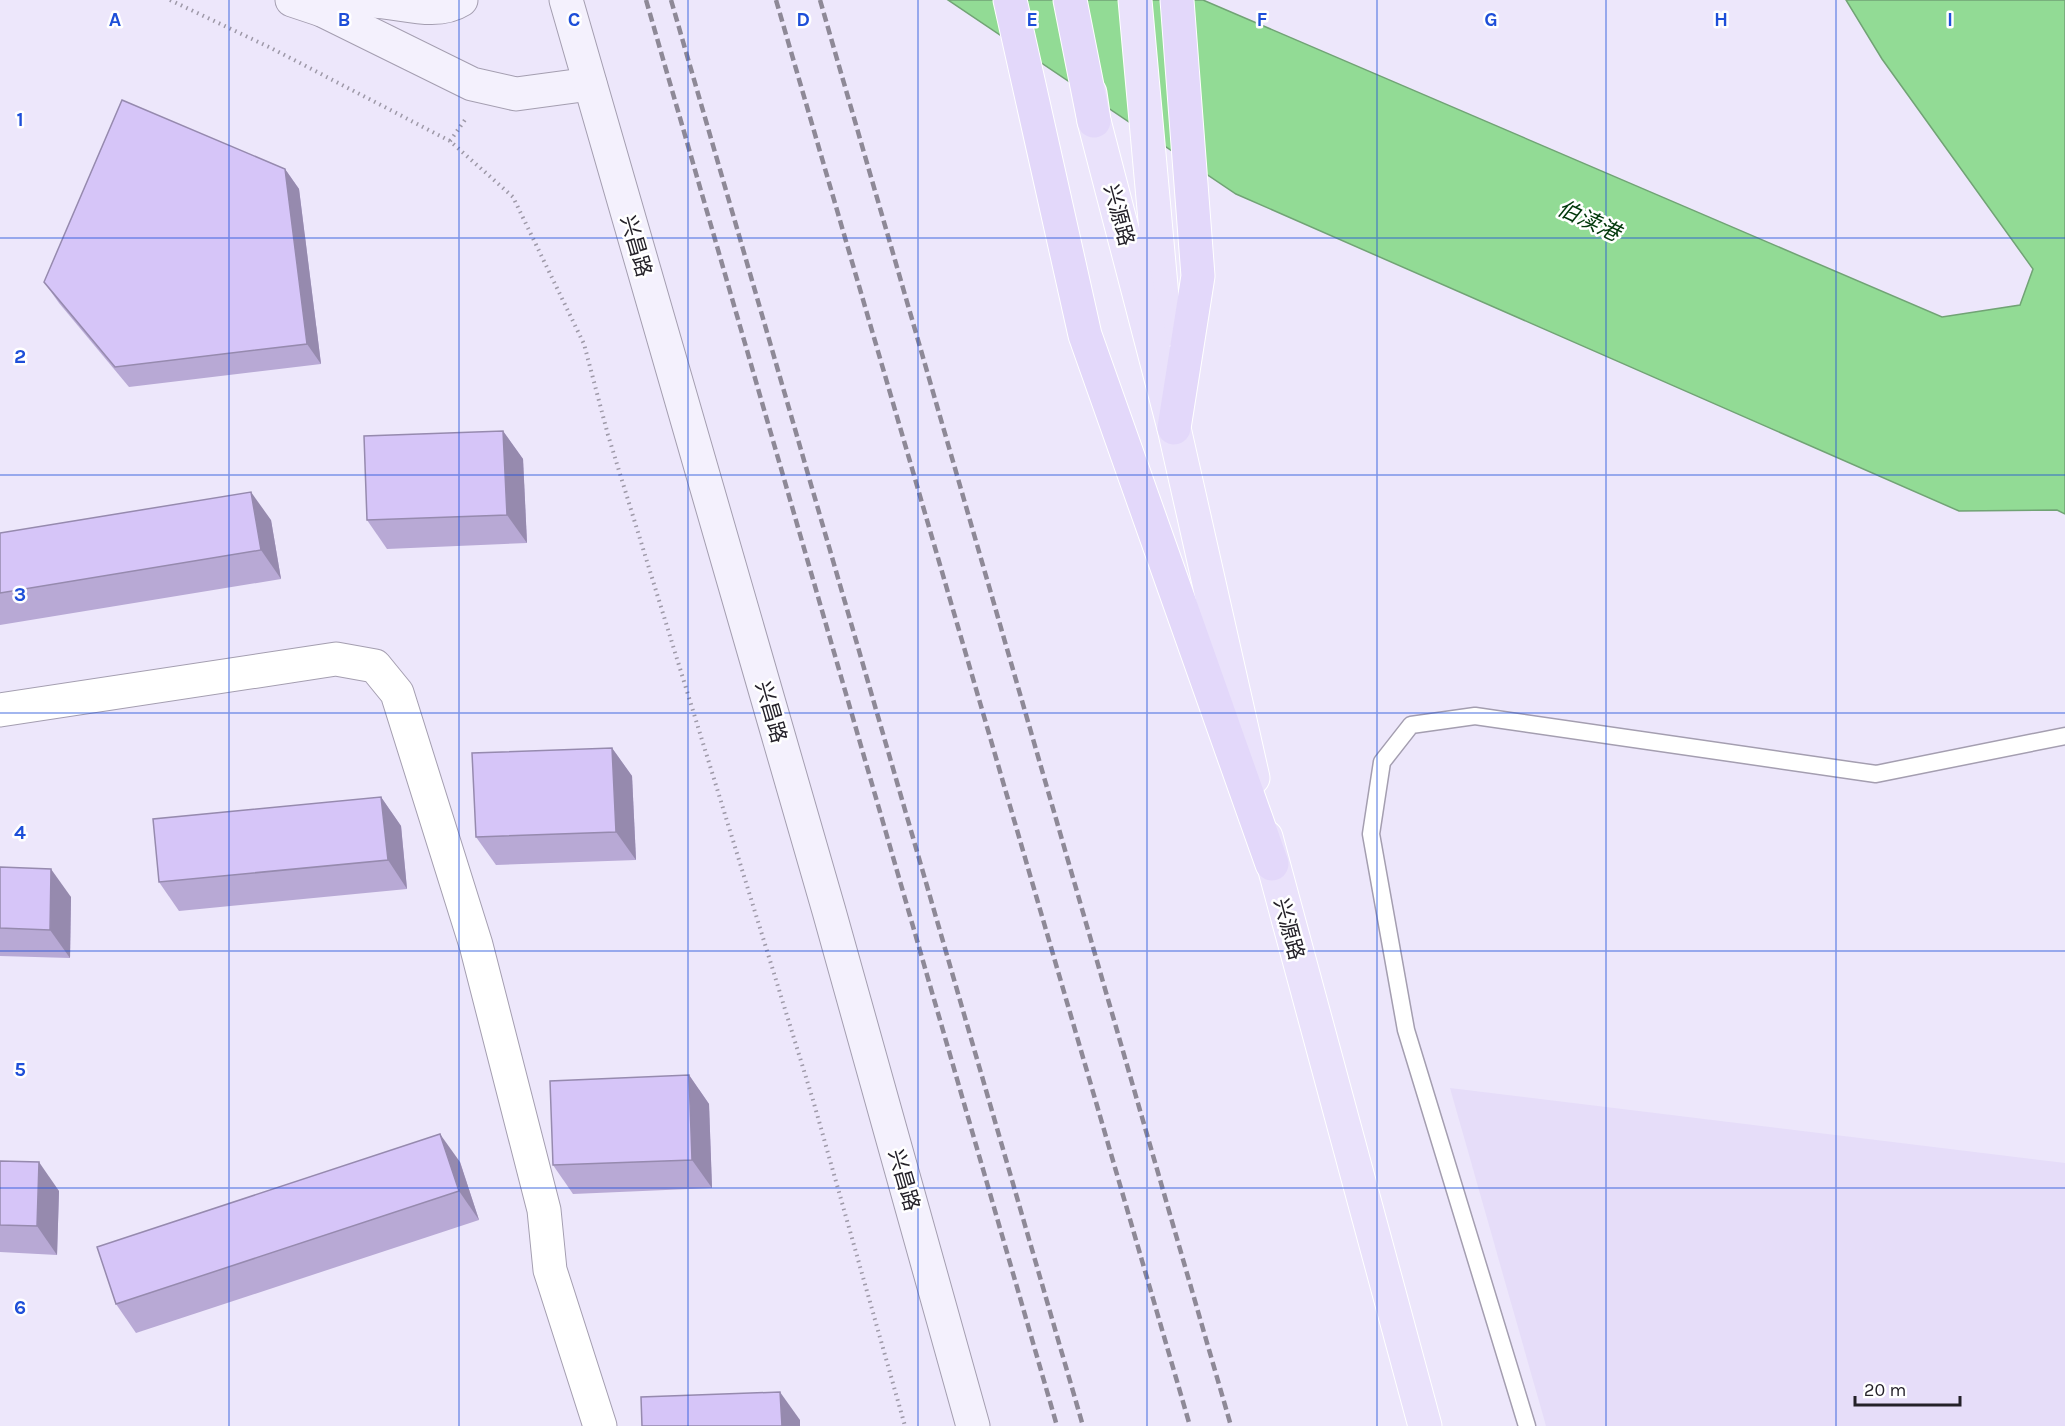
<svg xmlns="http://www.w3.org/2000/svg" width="2065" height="1426" font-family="Karla,'Noto Sans SC',sans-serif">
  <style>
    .built { fill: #e6ddf9 }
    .water { fill: #92db95; stroke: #71a375; stroke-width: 1.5 }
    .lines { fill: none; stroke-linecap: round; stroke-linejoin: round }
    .service-casing { stroke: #a49eb0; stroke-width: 19 }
    .minor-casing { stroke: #a49eb0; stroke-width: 35 }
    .secondary-casing { stroke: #a49eb0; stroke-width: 35 }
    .primary-casing { stroke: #fff; stroke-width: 35 }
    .trunk-casing { stroke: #fff; stroke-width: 35 }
    .path { stroke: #9e99a8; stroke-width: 4; stroke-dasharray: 1.5 4.5; stroke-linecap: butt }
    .service { stroke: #fff; stroke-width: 16 }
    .minor { stroke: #fff; stroke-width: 33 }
    .secondary { stroke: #f4f1fd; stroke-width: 33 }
    .primary { stroke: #eae2fb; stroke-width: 33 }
    .trunk { stroke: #e3d8fa; stroke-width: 33 }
    .rail { stroke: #8e8997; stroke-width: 4.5; stroke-dasharray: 9 4.5; stroke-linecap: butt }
    .wall { fill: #b8a9d5 }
    .shaded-wall { fill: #968aae }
    .building { fill: #d6c5f8; stroke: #968aae; stroke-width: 1.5 }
    .grid { fill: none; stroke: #1d4ed8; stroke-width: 1.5; stroke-opacity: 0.55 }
    .labels { text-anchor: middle; stroke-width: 5; stroke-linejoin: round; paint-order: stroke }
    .street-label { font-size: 21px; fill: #242129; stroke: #fff }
    .water-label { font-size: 22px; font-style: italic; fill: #00380a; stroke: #fff }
    .grid-label { font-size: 20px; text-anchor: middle; font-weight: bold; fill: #1d4ed8; stroke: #fff; stroke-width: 5; stroke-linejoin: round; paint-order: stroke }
  </style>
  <rect width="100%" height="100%" fill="#ede7fb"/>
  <polygon class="built" points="1450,1088 2065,1163 2065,1426 1546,1426"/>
  <polygon class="water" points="948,0 1203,0 1942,317 2020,305 2033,269 1882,59 1846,0 2065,0 2065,514 2057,510 1959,511 1236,194"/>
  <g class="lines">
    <g class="service-casing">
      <polyline id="service" points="1527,1426 1406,1030 1371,834 1382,762 1411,725 1475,716 1876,774 2065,736"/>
    </g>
    <g class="minor-casing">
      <polyline id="minor" points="0,710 336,659 375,666 397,693 476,945 544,1210 550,1270 600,1426"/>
    </g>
    <g class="secondary-casing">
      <g id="secondary">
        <polyline points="292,0 322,10 472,84 516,94 590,84"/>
        <polyline points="566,0 829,911 973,1426"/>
        <path d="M322 10C337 7 353 2 368 1 397 0 434 17 461 0"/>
      </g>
    </g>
    <g class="primary-casing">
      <g id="primary">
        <polyline points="1135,0 1165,330"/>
        <polyline points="1090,93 1094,121 1174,428 1253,778"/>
        <polyline points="1266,837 1425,1426"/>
      </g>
    </g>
    <g class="trunk-casing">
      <g id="trunk">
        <polyline points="1010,0 1085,335 1272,864"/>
        <polyline points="1070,0 1094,121"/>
        <polyline points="1174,428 1198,276 1177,0"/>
      </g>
    </g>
    <g class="path">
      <polyline points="170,0 271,48 450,141 513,197 584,344 608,435 813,1100 905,1426"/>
      <polyline points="450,141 467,117"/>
    </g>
    <use href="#service" class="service"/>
    <use href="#minor" class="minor"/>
    <use href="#secondary" class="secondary"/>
    <use href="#primary" class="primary"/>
    <use href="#trunk" class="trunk"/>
    <g class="rail">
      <polyline points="646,0 1057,1426"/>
      <polyline points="671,0 1083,1426"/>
      <polyline points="776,0 1190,1426"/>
      <polyline points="820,0 1231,1426"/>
    </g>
  </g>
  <g class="wall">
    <polygon points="285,169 299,189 321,364 129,387 59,303 44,282"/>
    <polygon points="503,431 523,459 527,543 387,549 367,520"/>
    <polygon points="271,520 281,579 0,625 0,533"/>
    <polygon points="612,748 632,776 636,860 496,865 476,837"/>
    <polygon points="381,797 401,826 407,889 179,911 159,882"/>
    <polygon points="0,867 71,897 70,958 0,956"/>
    <polygon points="689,1075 709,1104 712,1188 573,1194 553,1165"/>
    <polygon points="0,1161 59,1191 57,1255 0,1252"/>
    <polygon points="460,1162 479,1220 136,1333 116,1304"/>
  </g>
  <g class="shaded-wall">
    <polygon points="285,169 299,189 321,364 307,344"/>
    <polygon points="503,431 523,459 527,543 507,515"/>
    <polygon points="251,492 271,520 281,579 261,550"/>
    <polygon points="612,748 632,776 636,860 616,832"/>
    <polygon points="381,797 401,826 407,889 388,860"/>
    <polygon points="51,869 71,897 70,958 50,930"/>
    <polygon points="689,1075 709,1104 712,1188 692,1160"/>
    <polygon points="440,1134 460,1162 479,1220 459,1191"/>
    <polygon points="39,1162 59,1191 57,1255 37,1226"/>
    <polygon points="780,1392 800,1420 800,1426 782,1426"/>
  </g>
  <g class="building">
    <polygon points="122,100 285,169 307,344 115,367 44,282"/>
    <polygon points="503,431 507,515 367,520 364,436"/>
    <polygon points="251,492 261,550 0,593 0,533"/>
    <polygon points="612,748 616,832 476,837 472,753"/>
    <polygon points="381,797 388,860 159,882 153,819"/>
    <polygon points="0,867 51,869 50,930 0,928"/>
    <polygon points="689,1075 692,1160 553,1165 550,1081"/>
    <polygon points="440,1134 459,1191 116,1304 97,1247"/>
    <polygon points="0,1161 39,1162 37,1226 0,1225"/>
    <polygon points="780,1392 782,1426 642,1426 641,1397"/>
  </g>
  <path class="grid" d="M229 0V1426M459 0V1426M688 0V1426M918 0V1426M1147 0V1426M1377 0V1426M1606 0V1426M1836 0V1426M0 238H2065M0 475H2065M0 713H2065M0 951H2065M0 1188H2065"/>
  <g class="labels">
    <g class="street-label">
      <text transform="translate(1119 215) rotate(75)" y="7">兴源路</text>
      <text transform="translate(636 246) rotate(74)" y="7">兴昌路</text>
      <text transform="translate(771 712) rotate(74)" y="7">兴昌路</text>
      <text transform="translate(1289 929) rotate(75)" y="7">兴源路</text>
      <text transform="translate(904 1180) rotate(74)" y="7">兴昌路</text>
    </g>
    <g class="water-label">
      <text transform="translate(1589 220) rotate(25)" y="8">伯渎港</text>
    </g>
  </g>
  <g class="grid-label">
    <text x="115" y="26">A</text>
    <text x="344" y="26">B</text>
    <text x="574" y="26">C</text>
    <text x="803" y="26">D</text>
    <text x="1032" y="26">E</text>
    <text x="1262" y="26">F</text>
    <text x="1491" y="26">G</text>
    <text x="1721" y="26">H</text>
    <text x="1950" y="26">I</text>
    <text x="20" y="126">1</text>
    <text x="20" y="363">2</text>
    <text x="20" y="601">3</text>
    <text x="20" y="839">4</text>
    <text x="20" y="1076">5</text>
    <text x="20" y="1314">6</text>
  </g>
  <path d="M1855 1396v9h105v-9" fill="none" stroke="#242129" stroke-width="3"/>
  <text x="1864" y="1396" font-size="18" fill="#242129" stroke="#ffffff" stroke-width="4.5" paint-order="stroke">20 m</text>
</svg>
